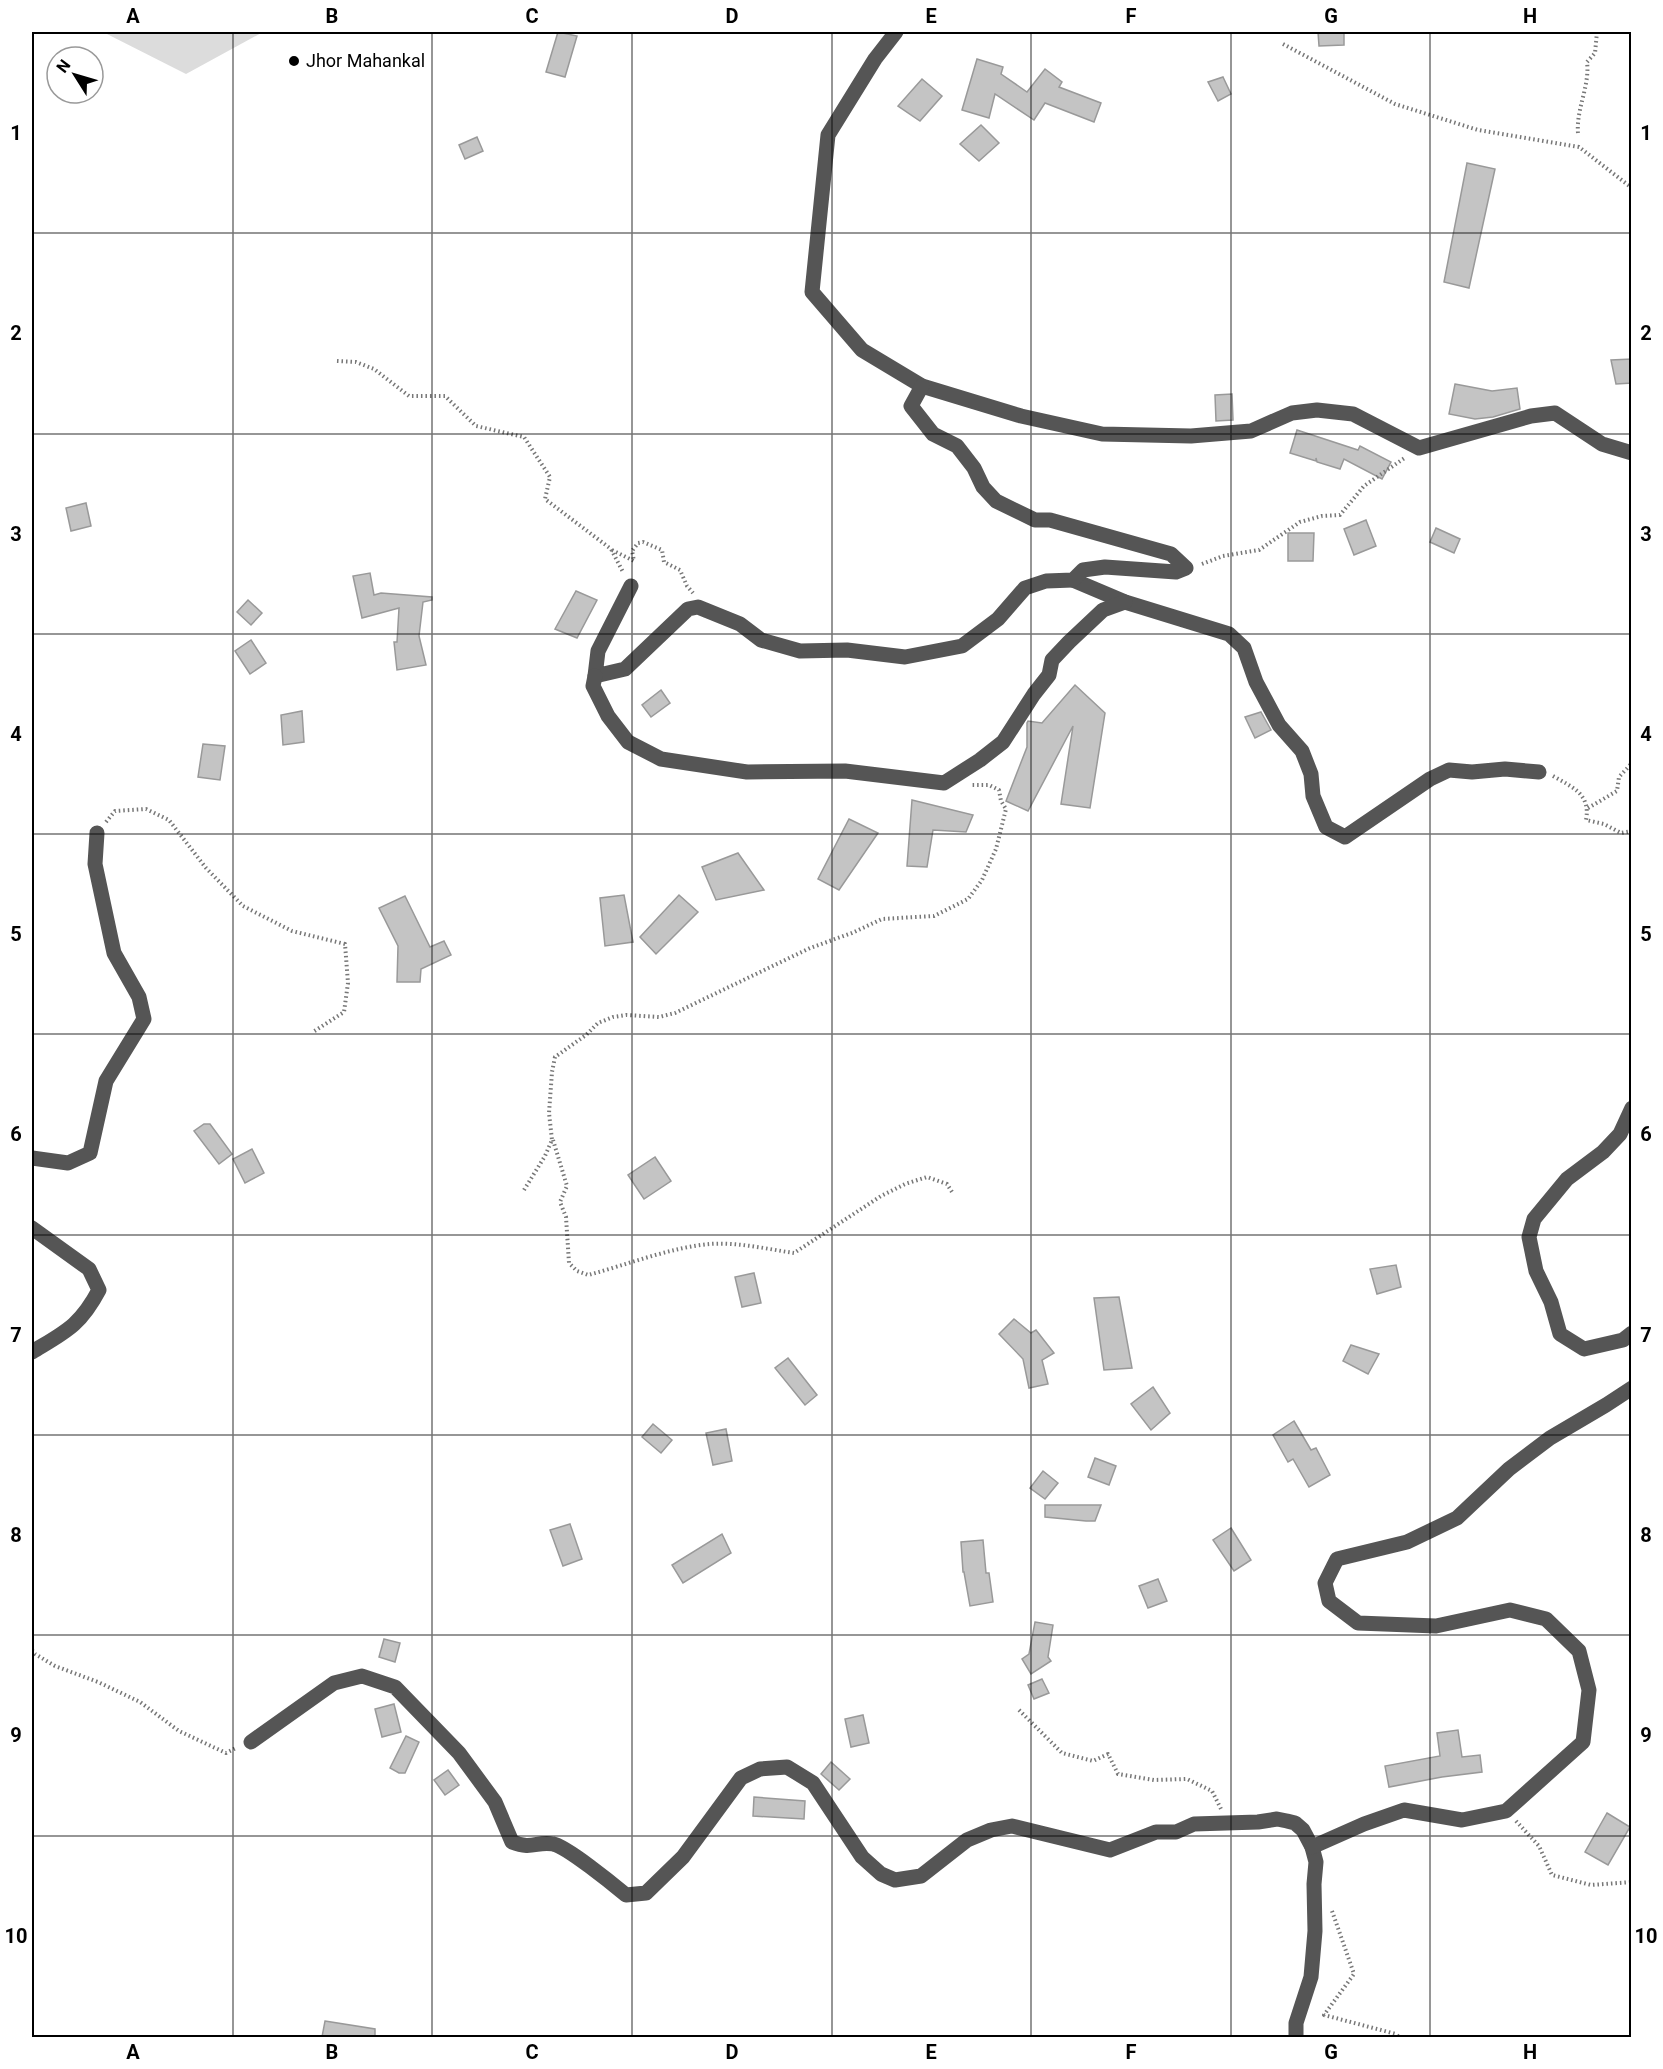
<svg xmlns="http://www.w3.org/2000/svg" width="1663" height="2069" font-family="Roboto,sans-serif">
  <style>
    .green { fill: #dcdcdc }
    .building { fill: #c4c4c4; stroke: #999; stroke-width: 1.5 }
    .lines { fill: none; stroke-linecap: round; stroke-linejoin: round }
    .path { stroke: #777; stroke-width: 4; stroke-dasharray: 1.5 3; stroke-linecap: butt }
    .minor { stroke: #555; stroke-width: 15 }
    .grid { fill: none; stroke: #000; stroke-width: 1.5; stroke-opacity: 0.55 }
    .poi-dot { fill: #000; stroke: #fff; stroke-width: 2 }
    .labels { text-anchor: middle; stroke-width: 4.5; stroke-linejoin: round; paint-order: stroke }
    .poi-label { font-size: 18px; fill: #000; stroke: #fff; text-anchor: start }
    .neatline { fill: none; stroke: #000; stroke-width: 2 }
    .grid-label { font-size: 20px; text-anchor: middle; font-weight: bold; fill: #000 }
  </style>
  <rect width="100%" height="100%" fill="#fff"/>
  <polygon class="green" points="103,32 263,32 186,74"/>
  <g class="building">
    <polygon points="558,32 577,36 565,77 546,72"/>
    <polygon points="1318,32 1344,32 1344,45 1319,46"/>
    <polygon points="977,59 1003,67 1001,74 1027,92 1045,69 1062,82 1059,87 1101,103 1094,122 1045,103 1034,120 995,94 989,118 962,110"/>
    <polygon points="1223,77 1231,94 1218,101 1208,82"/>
    <polygon points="922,79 942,96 920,121 898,106"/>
    <polygon points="981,125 999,143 979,161 960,144"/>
    <polygon points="477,137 483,151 465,159 459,145"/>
    <polygon points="1467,163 1495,169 1469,288 1444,282"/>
    <polygon points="1632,359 1632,383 1616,384 1611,360"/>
    <polygon points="1455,384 1492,391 1517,388 1520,409 1493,417 1475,419 1449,414"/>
    <polygon points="1232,394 1233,420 1216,421 1215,395"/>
    <polygon points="1297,430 1358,450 1360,446 1391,462 1382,479 1344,459 1340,469 1317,462 1316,458 1316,461 1290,453"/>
    <polygon points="86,503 91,526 71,531 66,508"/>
    <polygon points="1366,520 1376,546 1354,555 1344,529"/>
    <polygon points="1436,528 1460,539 1454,553 1430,542"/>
    <polygon points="1288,533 1314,533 1313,561 1288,561"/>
    <polygon points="370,573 374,595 381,593 432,597 432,600 423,602 419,636 426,665 397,670 394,642 397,642 399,608 362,618 353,576"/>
    <polygon points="576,591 597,600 577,638 555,629"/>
    <polygon points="248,600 262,613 251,625 237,612"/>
    <polygon points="251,640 266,663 250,674 235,651"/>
    <polygon points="1075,685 1105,713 1090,808 1061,804 1073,726 1028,811 1006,801 1027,747 1027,723 1028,721 1042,723"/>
    <polygon points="661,690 670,703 651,717 642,705"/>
    <polygon points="302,711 304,742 283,745 281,715"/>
    <polygon points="1261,712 1271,730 1255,738 1245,717"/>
    <polygon points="203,744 225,746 220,780 198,777"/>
    <polygon points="912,800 973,815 966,832 933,830 927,867 907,866"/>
    <polygon points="849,819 878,833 839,890 818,879"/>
    <polygon points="738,853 764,890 716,900 702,867"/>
    <polygon points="624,895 633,942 605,946 600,898"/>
    <polygon points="679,895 698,912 656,954 640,937"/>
    <polygon points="405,896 430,947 444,941 451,955 421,969 420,982 397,982 398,946 379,908"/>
    <polygon points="204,1124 210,1124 232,1154 219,1164 194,1131"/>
    <polygon points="252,1149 264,1173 245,1183 233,1159"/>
    <polygon points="655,1157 671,1181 644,1199 628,1175"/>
    <polygon points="1396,1265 1401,1287 1377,1294 1370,1269"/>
    <polygon points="754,1273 761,1303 742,1307 735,1277"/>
    <polygon points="1119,1297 1132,1368 1104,1370 1094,1298"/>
    <polygon points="1014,1319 1031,1333 1036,1330 1054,1353 1042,1360 1048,1384 1029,1388 1023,1359 999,1334"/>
    <polygon points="1351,1345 1379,1354 1368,1374 1343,1361"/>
    <polygon points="788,1358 817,1395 805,1405 775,1368"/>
    <polygon points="1153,1387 1170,1413 1151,1430 1131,1404"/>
    <polygon points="1294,1421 1311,1450 1316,1448 1330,1475 1309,1487 1293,1459 1288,1462 1273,1435"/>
    <polygon points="653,1424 672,1440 661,1453 642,1437"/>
    <polygon points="726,1429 732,1461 713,1465 706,1433"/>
    <polygon points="1095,1458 1116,1466 1109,1485 1088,1477"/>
    <polygon points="1043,1471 1058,1483 1045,1499 1030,1488"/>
    <polygon points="1045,1505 1101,1505 1095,1521 1086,1521 1045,1517"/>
    <polygon points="570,1524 582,1559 563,1566 550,1530"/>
    <polygon points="1231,1528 1251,1560 1234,1571 1213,1540"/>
    <polygon points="722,1534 731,1553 683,1583 672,1565"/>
    <polygon points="983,1540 986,1573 989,1573 993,1602 970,1606 964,1572 963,1572 961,1542"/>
    <polygon points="1158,1579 1167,1601 1148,1608 1139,1586"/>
    <polygon points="1035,1622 1053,1625 1048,1657 1051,1661 1031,1674 1022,1659 1029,1654"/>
    <polygon points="384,1639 400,1643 395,1662 379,1657"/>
    <polygon points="1042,1679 1049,1693 1034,1699 1028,1685"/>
    <polygon points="394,1704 401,1732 382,1737 375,1709"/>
    <polygon points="863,1715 869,1743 851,1747 845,1719"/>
    <polygon points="1458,1730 1462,1757 1480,1755 1482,1772 1442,1777 1389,1787 1385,1766 1440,1756 1437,1733"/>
    <polygon points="406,1736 419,1742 405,1773 399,1773 390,1768"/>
    <polygon points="831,1762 850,1779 839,1790 821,1774"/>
    <polygon points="448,1770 459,1785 445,1795 434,1780"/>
    <polygon points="754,1797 805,1801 804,1819 753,1816"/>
    <polygon points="1607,1813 1630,1827 1608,1865 1585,1852"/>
    <polygon points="325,2021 375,2029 375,2037 322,2037"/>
  </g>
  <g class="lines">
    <g class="path">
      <polyline points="1283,44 1395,104 1478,130 1579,147 1632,188"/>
      <path d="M1578 133C1576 109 1590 86 1587 62L1595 53 1597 32"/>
      <polyline points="337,361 356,362 374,369 409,396 445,396 476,426 524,437 550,477 545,499 611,549 623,572"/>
      <polyline points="612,550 634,561 632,551 638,543 643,542 662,550 664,562 680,570 687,586 693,593"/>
      <polyline points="1202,564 1223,556 1259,550 1300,522 1322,516 1340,515 1364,486 1406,457"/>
      <path d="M1553 776C1572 787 1591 794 1586 820L1604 824 1621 833 1632 831"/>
      <polyline points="1588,808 1617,791 1619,777 1632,763"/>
      <polyline points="106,822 115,811 146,809 169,820 206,868 243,906 292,931 345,944 348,983 344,1012 313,1032"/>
      <path d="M553 1140 567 1186 560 1202 566 1217 569 1263 577 1271 588 1275C626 1265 672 1247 710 1244 738 1242 767 1249 794 1253L881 1196 905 1184 927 1177 947 1184 952 1192"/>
      <polyline points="524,1190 545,1156 552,1140 549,1113 552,1072 555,1057 586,1035 598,1023 613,1017 626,1015 659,1017 675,1013 810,948 852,933 882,919 934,916 968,899 982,880 996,849 1006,809 1001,801 999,790 989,785 972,785"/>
      <polyline points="32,1650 35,1654 55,1666 98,1682 140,1702 179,1731 226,1753 236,1748"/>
      <polyline points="1019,1710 1062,1753 1093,1761 1108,1754 1118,1774 1154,1780 1187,1779 1212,1791 1221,1809"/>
      <polyline points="1516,1821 1539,1846 1552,1875 1591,1885 1632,1882"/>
      <polyline points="1332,1911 1354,1974 1324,2015 1396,2034 1400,2038"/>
    </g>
    <g class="minor">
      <polyline points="896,32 875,59 828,135 812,292 862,350 922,386 1021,416 1102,434 1191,436 1251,431 1292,413 1317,410 1353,414 1419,448 1531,416 1555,413 1602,444 1632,453"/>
      <polyline points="1073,580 1125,602 1229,634 1244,648 1256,682 1279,725 1302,751 1311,774 1313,796 1326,827 1345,837 1430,779 1449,770 1472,772 1505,769 1539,772"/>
      <polyline points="631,586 598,651 595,676 625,669 688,609 698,607 740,624 761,640 800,651 847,650 905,657 962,646 998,619 1025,588 1046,581 1073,580 1083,570 1105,567 1176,572 1186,568 1171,554 1050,520 1035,520 996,501 983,487 974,468 957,446 933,434 911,406 922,386"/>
      <polyline points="595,676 593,686 608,716 628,742 661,759 747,772 845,771 944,783 980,760 1003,742 1034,694 1049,675 1052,660 1069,642 1103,610 1125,602"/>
      <polyline points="1632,1108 1620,1134 1603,1152 1567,1179 1534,1219 1529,1237 1536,1271 1551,1302 1560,1334 1584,1349 1623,1340 1632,1333"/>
      <polyline points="32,1158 68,1163 90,1153 106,1081 144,1019 139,997 114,953 95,864 97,833"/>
      <path d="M32 1228 89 1269 99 1290C80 1326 65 1332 32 1352"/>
      <path d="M251 1742 334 1683 362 1676 395 1687 459 1753 495 1802 512 1842C532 1850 537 1841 553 1844 566 1846 614 1885 626 1895L646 1893 683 1857 741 1778 760 1769 787 1767 813 1783 862 1857 881 1874 895 1880 921 1876 967 1840 991 1830 1012 1826 1110 1850 1156 1832H1176L1194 1824 1258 1822 1277 1819 1287 1821 1295 1823 1303 1830 1312 1847 1316 1862 1314 1884 1315 1931 1311 1977 1296 2023V2038"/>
      <polyline points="1312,1847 1364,1824 1404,1810 1462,1820 1506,1811 1583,1742 1589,1690 1579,1651 1546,1619 1510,1610 1436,1626 1358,1623 1329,1601 1325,1583 1337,1559 1407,1542 1457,1518 1509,1469 1550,1438 1606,1405 1632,1388"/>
    </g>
  </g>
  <path class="grid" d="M233 32V2038M432 32V2038M632 32V2038M832 32V2038M1031 32V2038M1231 32V2038M1430 32V2038M32 233H1632M32 434H1632M32 634H1632M32 834H1632M32 1034H1632M32 1235H1632M32 1435H1632M32 1635H1632M32 1836H1632"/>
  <circle class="poi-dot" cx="294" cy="61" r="6"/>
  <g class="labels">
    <g class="poi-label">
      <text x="306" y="67">Jhor Mahankal</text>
    </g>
  </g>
  <rect width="1663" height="2069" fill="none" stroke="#ffffff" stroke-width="66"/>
  <g transform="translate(75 75) rotate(307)"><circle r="28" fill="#ffffff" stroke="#999999" stroke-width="1.5"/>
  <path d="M0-4.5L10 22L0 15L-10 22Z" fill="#000000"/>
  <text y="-9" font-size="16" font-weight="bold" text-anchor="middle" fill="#000000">N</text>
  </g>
  <rect x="33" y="33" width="1597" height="2003" class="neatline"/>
  <g class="grid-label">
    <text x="133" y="23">A</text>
    <text x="332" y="23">B</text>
    <text x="532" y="23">C</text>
    <text x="732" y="23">D</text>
    <text x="931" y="23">E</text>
    <text x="1131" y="23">F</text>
    <text x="1331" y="23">G</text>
    <text x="1530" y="23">H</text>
    <text x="16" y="140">1</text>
    <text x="1646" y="140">1</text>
    <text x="16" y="340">2</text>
    <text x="1646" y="340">2</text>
    <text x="16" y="541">3</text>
    <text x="1646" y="541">3</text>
    <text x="16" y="741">4</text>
    <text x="1646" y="741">4</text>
    <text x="16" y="941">5</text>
    <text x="1646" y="941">5</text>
    <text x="16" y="1141">6</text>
    <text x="1646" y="1141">6</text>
    <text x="16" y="1342">7</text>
    <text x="1646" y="1342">7</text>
    <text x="16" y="1542">8</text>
    <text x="1646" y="1542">8</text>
    <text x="16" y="1742">9</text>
    <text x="1646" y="1742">9</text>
    <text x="16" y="1943">10</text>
    <text x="1646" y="1943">10</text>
    <text x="133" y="2059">A</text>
    <text x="332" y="2059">B</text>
    <text x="532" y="2059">C</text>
    <text x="732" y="2059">D</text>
    <text x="931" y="2059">E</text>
    <text x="1131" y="2059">F</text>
    <text x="1331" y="2059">G</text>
    <text x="1530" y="2059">H</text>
  </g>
</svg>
